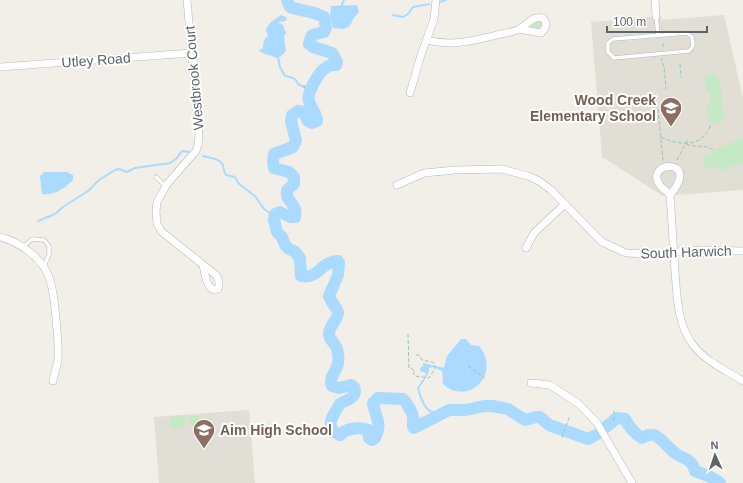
<svg xmlns="http://www.w3.org/2000/svg" width="743" height="483" font-family="Helvetica,sans-serif">
  <style>
    .education { fill: #e1ded6 }
    .green { fill: #c5e8c5 }
    .water { fill: #aadaff }
    .lines { fill: none; stroke-linecap: round; stroke-linejoin: round }
    .stream { stroke: #aadaff; stroke-width: 2 }
    .river { stroke: #aadaff; stroke-width: 12 }
    .lane-casing { stroke: #b5b8bc; stroke-width: 4.5 }
    .street-casing { stroke: #b5b8bc; stroke-width: 8 }
    .path { stroke: #9cc7a9; stroke-width: 1; stroke-dasharray: 4 2; stroke-linecap: butt }
    .lane { stroke: #fff; stroke-width: 3.5 }
    .street { stroke: #fff; stroke-width: 7 }
    .labels { text-anchor: middle; stroke-width: 4; stroke-linejoin: round; paint-order: stroke }
    .street-label { font-size: 14px; fill: #5f6368; stroke: #fff }
    .education-label { font-size: 14px; font-weight: bold; fill: #785e54; stroke: #fff; text-anchor: end }
  </style>
  <rect width="100%" height="100%" fill="#f1efe8"/>
  <g class="education">
    <polygon points="724,15 743,98 743,190 663,196 602,157 591,22 661,16 662,20"/>
    <polygon points="249,410 255,483 159,483 154,417"/>
  </g>
  <g class="green">
    <polygon points="537,19 543,22 541,30 527,29 527,25"/>
    <polygon points="714,74 719,77 724,118 723,121 720,123 709,124 707,103 711,103 710,92 706,92 705,75"/>
    <polygon points="743,137 743,162 721,171 715,166 705,169 702,157 712,154 712,151"/>
    <polygon points="200,415 201,424 192,425 190,424 190,416"/>
    <polygon points="182,416 185,418 185,428 171,428 169,424 170,417"/>
  </g>
  <g class="water">
    <polygon points="357,5 359,12 353,19 350,26 344,29 333,28 330,16 331,6"/>
    <path d="M281 15 286 17 287 20 283 22 280 21 279 23 283 25 286 33 284 36 286 51 280 57 276 58C270 54 263 55 258 50L263 49C263 43 263 40 268 36L266 29 271 22Z"/>
    <path d="M44 172H67L73 175V180C65 188 54 196 42 194L40 176Z"/>
    <path d="M461 339H466L471 345 479 346C502 374 468 407 443 384L442 371 433 367 429 368V372L424 381 423 380 426 374 424 372H421L420 368 423 366V363L444 368 447 356Z"/>
  </g>
  <g class="lines">
    <g class="stream">
      <polyline points="439,2 446,0"/>
      <polyline points="341,7 344,0"/>
      <polyline points="393,15 403,17 408,14 413,7 429,4"/>
      <polyline points="326,22 332,19"/>
      <path d="M278 57 280 67 285 76C292 77 296 78 298 84L310 90"/>
      <path d="M203 156C209 158 221 158 223 166 224 170 224 172 226 175L235 177 239 184 255 196 264 209 274 216"/>
      <polyline points="38,221 55,214 63,207 88,191 99,180 115,170 119,169 127,172 135,168 170,163 176,159 182,151 189,152"/>
      <path d="M423 381 418 388C419 393 424 408 430 411 432 412 436 413 439 415"/>
    </g>
    <g class="river">
      <path d="M287 0 290 7C301 11 314 11 324 17L326 28 324 32 312 35 309 44 313 47 332 53 337 62 336 65C333 65 329 65 327 67 320 70 306 93 309 101 311 109 317 113 317 121L312 123 308 121 304 112 298 111 292 115 291 121 296 141 293 147 274 154 273 162 274 168 289 172 294 177V184L287 190C285 203 298 202 295 217H290L280 212 275 214 274 220 277 232 282 237 285 245 289 249 294 251 300 258 301 276C318 280 321 261 338 261L339 263 338 275 329 296C331 302 336 307 338 312 339 319 328 326 329 335 330 340 332 340 335 345 338 349 339 358 338 363 337 371 328 378 332 386L339 388 351 385 354 387C355 391 356 393 353 396 350 401 344 400 340 404 338 406 337 410 335 412 329 422 328 430 340 435 346 428 360 427 368 430L369 438 372 440 375 438C383 422 375 418 373 403L378 398 403 399 407 404 412 413 413 418V427L414 428 449 410H466L484 406H492L508 409 525 420 536 417H540L549 425 588 439 596 435"/>
      <path d="M606 427 617 418 625 419C629 427 634 433 642 438 645 436 650 434 654 435 662 438 668 448 675 453 679 457 685 457 689 461 692 463 694 467 695 471 704 474 713 477 720 483"/>
    </g>
    <g class="lane-casing">
      <g id="lane">
        <polyline points="656,16 658,35"/>
        <polygon points="687,33 692,37 693,46 689,51 614,58 608,52 608,43 613,39"/>
        <polyline points="156,177 166,187"/>
        <polyline points="23,247 32,239 44,240 49,246 49,255 44,266"/>
      </g>
    </g>
    <g class="street-casing">
      <g id="street">
        <path d="M187 0 199 135 198 145 196 151 167 184 157 202 156 212 157 224 162 232 216 275C219 280 220 283 218 289 206 293 205 272 203 265"/>
        <polyline points="655,0 656,16"/>
        <path d="M427 40C452 47 477 40 501 34 507 33 514 32 519 29 527 25 533 15 543 18L546 23 545 28 541 33 519 29"/>
        <polyline points="0,67 192,53"/>
        <polyline points="410,93 421,55 434,19 436,0"/>
        <polyline points="397,185 424,173 455,170 502,169 528,176 539,181 551,190 602,242 626,253 651,254 702,250 743,251"/>
        <path d="M670 195C667 191 661 188 659 184 645 160 702 158 670 195 672 220 673 246 675 271 677 296 677 324 693 345 705 361 727 371 743 381"/>
        <path d="M0 237C20 242 44 259 50 280 54 293 55 306 56 319 57 333 59 346 58 360 57 367 54 374 53 381"/>
        <polyline points="526,248 534,233 565,204"/>
        <polyline points="531,383 550,385 579,404 597,423 632,483"/>
      </g>
    </g>
    <g class="path">
      <polyline points="663,47 663,41"/>
      <polyline points="663,58 661,60 664,66 666,89"/>
      <polyline points="680,64 681,77"/>
      <polyline points="304,88 305,85"/>
      <polyline points="658,109 663,160"/>
      <path d="M661 137C680 146 703 148 711 124"/>
      <path d="M686 144C695 148 705 144 713 150"/>
      <polyline points="677,160 687,141 687,139"/>
      <polyline points="408,334 409,368 411,368 415,371 413,374 415,376 429,378 435,368 435,364 432,362 422,360 419,355 416,355"/>
      <polyline points="468,366 485,378"/>
      <polyline points="614,411 614,422"/>
      <polyline points="562,438 570,415"/>
    </g>
    <use href="#lane" class="lane"/>
    <use href="#street" class="street"/>
  </g>
  <defs>
    <g id="school-pin" transform="scale(1.15)"><path d="M0 17L-7.5 6A9.5 9.5 0 1 1 7.5 6Z" fill="#8d6e63" stroke="#fff"/><path d="M0-5L7-2L0 1L-7-2ZM-4 1L0 2.5L4 1V4Q0 6-4 4Z" fill="#fff"/></g>
  </defs>
  <g fill-rule="evenodd">
    <use href="#school-pin" x="671" y="108"/>
    <use href="#school-pin" x="204" y="430"/>
  </g>
  <g class="labels">
    <g class="street-label">
      <text transform="translate(96 60) rotate(-4)" y="5">Utley Road</text>
      <text transform="translate(194 78) rotate(-95)" y="5">Westbrook Court</text>
      <text transform="translate(686 252) rotate(-2)" y="5">South Harwich</text>
    </g>
    <g class="education-label">
      <text x="656" y="105">Wood Creek<tspan x="656" dy="16">Elementary School</tspan></text>
      <text x="220" y="435" text-anchor="start">Aim High School</text>
    </g>
  </g>
  <g transform="translate(715 455) rotate(357)" stroke="#ffffff" stroke-width="3" paint-order="stroke">
  <path d="M0-3L7 15L0 10L-7 15Z" fill="#5f6368"/>
  <text y="-6" font-size="11" font-weight="bold" text-anchor="middle" fill="#5f6368">N</text>
  </g>
  <path d="M607 26v6h100v-6" fill="none" stroke="#5f6368" stroke-width="2"/>
  <text x="613" y="26" font-size="12" fill="#5f6368" stroke="#ffffff" stroke-width="3" paint-order="stroke">100 m</text>
</svg>
